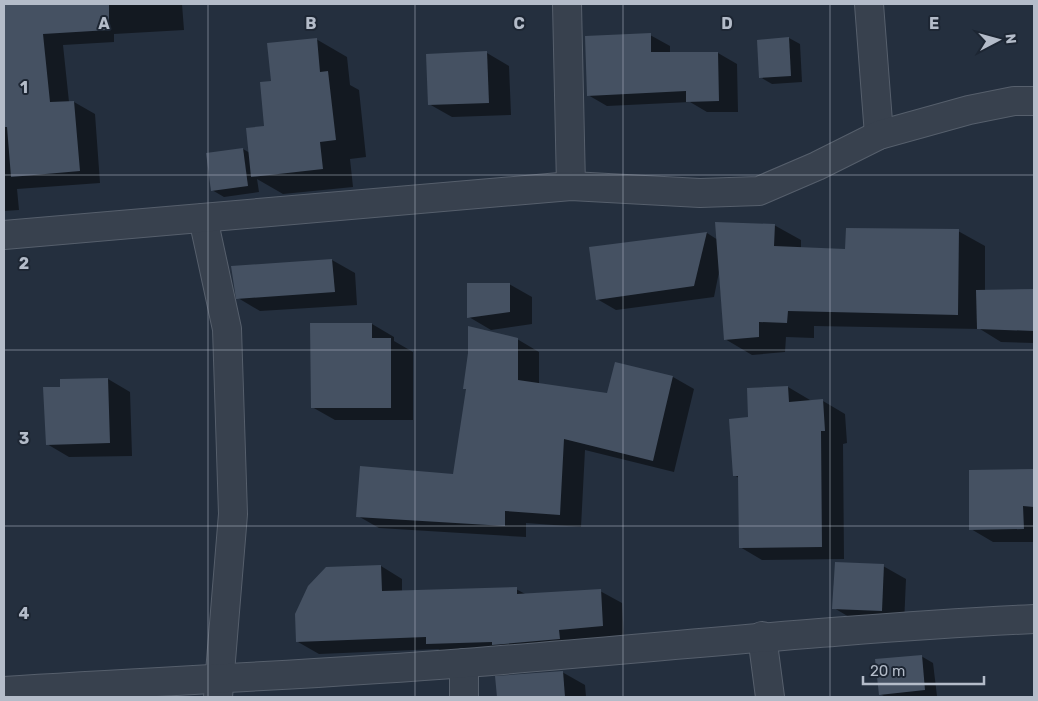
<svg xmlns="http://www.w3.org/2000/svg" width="1038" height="701" font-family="Rubik,sans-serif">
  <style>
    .shadow { fill: #0007 }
    .building { fill: #455162 }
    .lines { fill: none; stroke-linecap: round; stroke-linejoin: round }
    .street-casing { stroke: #565f6c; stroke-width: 30 }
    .street { stroke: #38414e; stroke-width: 28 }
    .grid { fill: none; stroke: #b4bcc9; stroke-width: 1; stroke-opacity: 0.55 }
    .grid-label { font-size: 16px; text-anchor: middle; font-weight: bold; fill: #b4bcc9; stroke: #1d2633; stroke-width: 4; stroke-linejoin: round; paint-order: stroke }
  </style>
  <rect width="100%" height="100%" fill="#242f3e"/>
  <g class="shadow">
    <polygon points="4,4 182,4 184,30 114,34 114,42 63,45 69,102 74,102 95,114 100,183 17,189 19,210 4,211"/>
    <polygon points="650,35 670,46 670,53 718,53 737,64 738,112 707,112 690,102 607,106 588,95"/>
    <polygon points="789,38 800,44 802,82 772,84 760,77"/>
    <polygon points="316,39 347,57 350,85 359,90 366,157 350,159 353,187 283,194 257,179 259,192 224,197 212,190 243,149 250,153 266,127 273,82"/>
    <polygon points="487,53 509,66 511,115 452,117 429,104"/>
    <polygon points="774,225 801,240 801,248 847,250 958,231 985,246 985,291 1034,290 1034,343 1001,342 980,329 814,326 814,338 786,337 785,352 752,355 725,339 719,272 714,297 616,310 597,299 591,248 707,233 718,240"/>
    <polygon points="332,260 355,273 357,305 260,311 238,298 233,267"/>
    <polygon points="509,284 532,297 532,324 491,330 469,317"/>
    <polygon points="312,324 372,324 394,337 394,341 413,352 413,420 335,420 312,407"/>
    <polygon points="517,339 539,352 539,384 608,395 673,377 694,389 674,472 585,450 581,527 526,523 526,537 379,528 358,516 454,475 467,390 464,388"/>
    <polygon points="108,379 130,392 132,456 69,457 47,444"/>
    <polygon points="788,387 810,400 823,401 845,414 847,443 843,444 844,559 762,560 740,547 739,478 734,475 750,419"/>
    <polygon points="1034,470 1034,542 993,542 971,529 970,471"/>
    <polygon points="381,566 402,579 402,591 516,589 527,595 600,591 622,603 624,638 449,655 438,649 319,654 298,642"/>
    <polygon points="883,566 906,579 904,624 856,621 834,608"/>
    <polygon points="921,656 933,663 937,696 886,697 880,694"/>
    <polygon points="562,672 585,685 586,697 498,697 496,677"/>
  </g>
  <g class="building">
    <polygon points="4,4 109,4 109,30 43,34 50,102 74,101 80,171 11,177 7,127 4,127"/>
    <polygon points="651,33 651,52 718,52 719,101 686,102 686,91 587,96 585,36"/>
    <polygon points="789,37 791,76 759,78 757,40"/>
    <polygon points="317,38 320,72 328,71 336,140 320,142 323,169 251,177 246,128 264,126 260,82 271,81 267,43"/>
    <polygon points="487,51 489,103 428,105 426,54"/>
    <polygon points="243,148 248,186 211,191 206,153"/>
    <polygon points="715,222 775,224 774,246 845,249 846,228 959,229 958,315 788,311 787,323 759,322 759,337 724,340"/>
    <polygon points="707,232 694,286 596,300 589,247"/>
    <polygon points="332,259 335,292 236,299 231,266"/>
    <polygon points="467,283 510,283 510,312 467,318"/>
    <polygon points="1034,289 1034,331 977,329 976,290"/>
    <polygon points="310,323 372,323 372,338 391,338 391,408 311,408"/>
    <polygon points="468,326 518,338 518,380 607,393 615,362 673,376 653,461 564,439 560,515 505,511 505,526 356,517 360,466 453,474 466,389 463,389 468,353"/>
    <polygon points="108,378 110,443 46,445 43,387 60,387 60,379"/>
    <polygon points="788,386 789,402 823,399 825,431 821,431 822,547 739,548 738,476 733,476 729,419 748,417 747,388"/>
    <polygon points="1034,469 1034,507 1023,506 1024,529 969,530 969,470"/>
    <polygon points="835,562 884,564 882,611 832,609"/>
    <polygon points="381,565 382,591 517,587 517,594 601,589 603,626 559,630 560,639 492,645 492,642 426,644 426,637 296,642 295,614 308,586 326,567"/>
    <polygon points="922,655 925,690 879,695 875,659"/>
    <polygon points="563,671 565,697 497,697 495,676"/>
  </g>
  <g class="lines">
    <g class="street-casing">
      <g id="street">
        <polyline points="567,4 571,186"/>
        <polyline points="869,4 879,135"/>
        <polyline points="203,218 227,329 233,514 218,697"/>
        <polyline points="4,235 571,186 700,193 759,191 817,166 879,135 969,110 1014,101 1034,101"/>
        <polyline points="762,636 770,697"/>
        <polyline points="464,663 464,697"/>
        <path d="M4 691C157 681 311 675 465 663 655 648 844 628 1034 619"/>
      </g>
    </g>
    <use href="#street" class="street"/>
  </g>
  <path class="grid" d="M208 4V697M415 4V697M623 4V697M830 4V697M4 175H1034M4 350H1034M4 526H1034"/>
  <g class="grid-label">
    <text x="104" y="29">A</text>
    <text x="311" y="29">B</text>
    <text x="519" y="29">C</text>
    <text x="727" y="29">D</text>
    <text x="934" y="29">E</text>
    <text x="24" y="93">1</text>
    <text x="24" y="269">2</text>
    <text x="24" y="444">3</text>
    <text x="24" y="619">4</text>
  </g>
  <rect width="1038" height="701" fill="none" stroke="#b4bcc9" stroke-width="10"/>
  <g transform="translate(998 40) rotate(84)" stroke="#1d2633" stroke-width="4" paint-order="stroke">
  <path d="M0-4L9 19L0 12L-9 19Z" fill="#b4bcc9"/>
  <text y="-8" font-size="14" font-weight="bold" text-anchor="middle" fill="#b4bcc9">N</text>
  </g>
  <path d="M863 676v8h121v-8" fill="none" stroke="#b4bcc9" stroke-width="2.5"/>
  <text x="870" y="676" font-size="15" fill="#b4bcc9" stroke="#1d2633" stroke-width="4" paint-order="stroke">20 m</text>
</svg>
